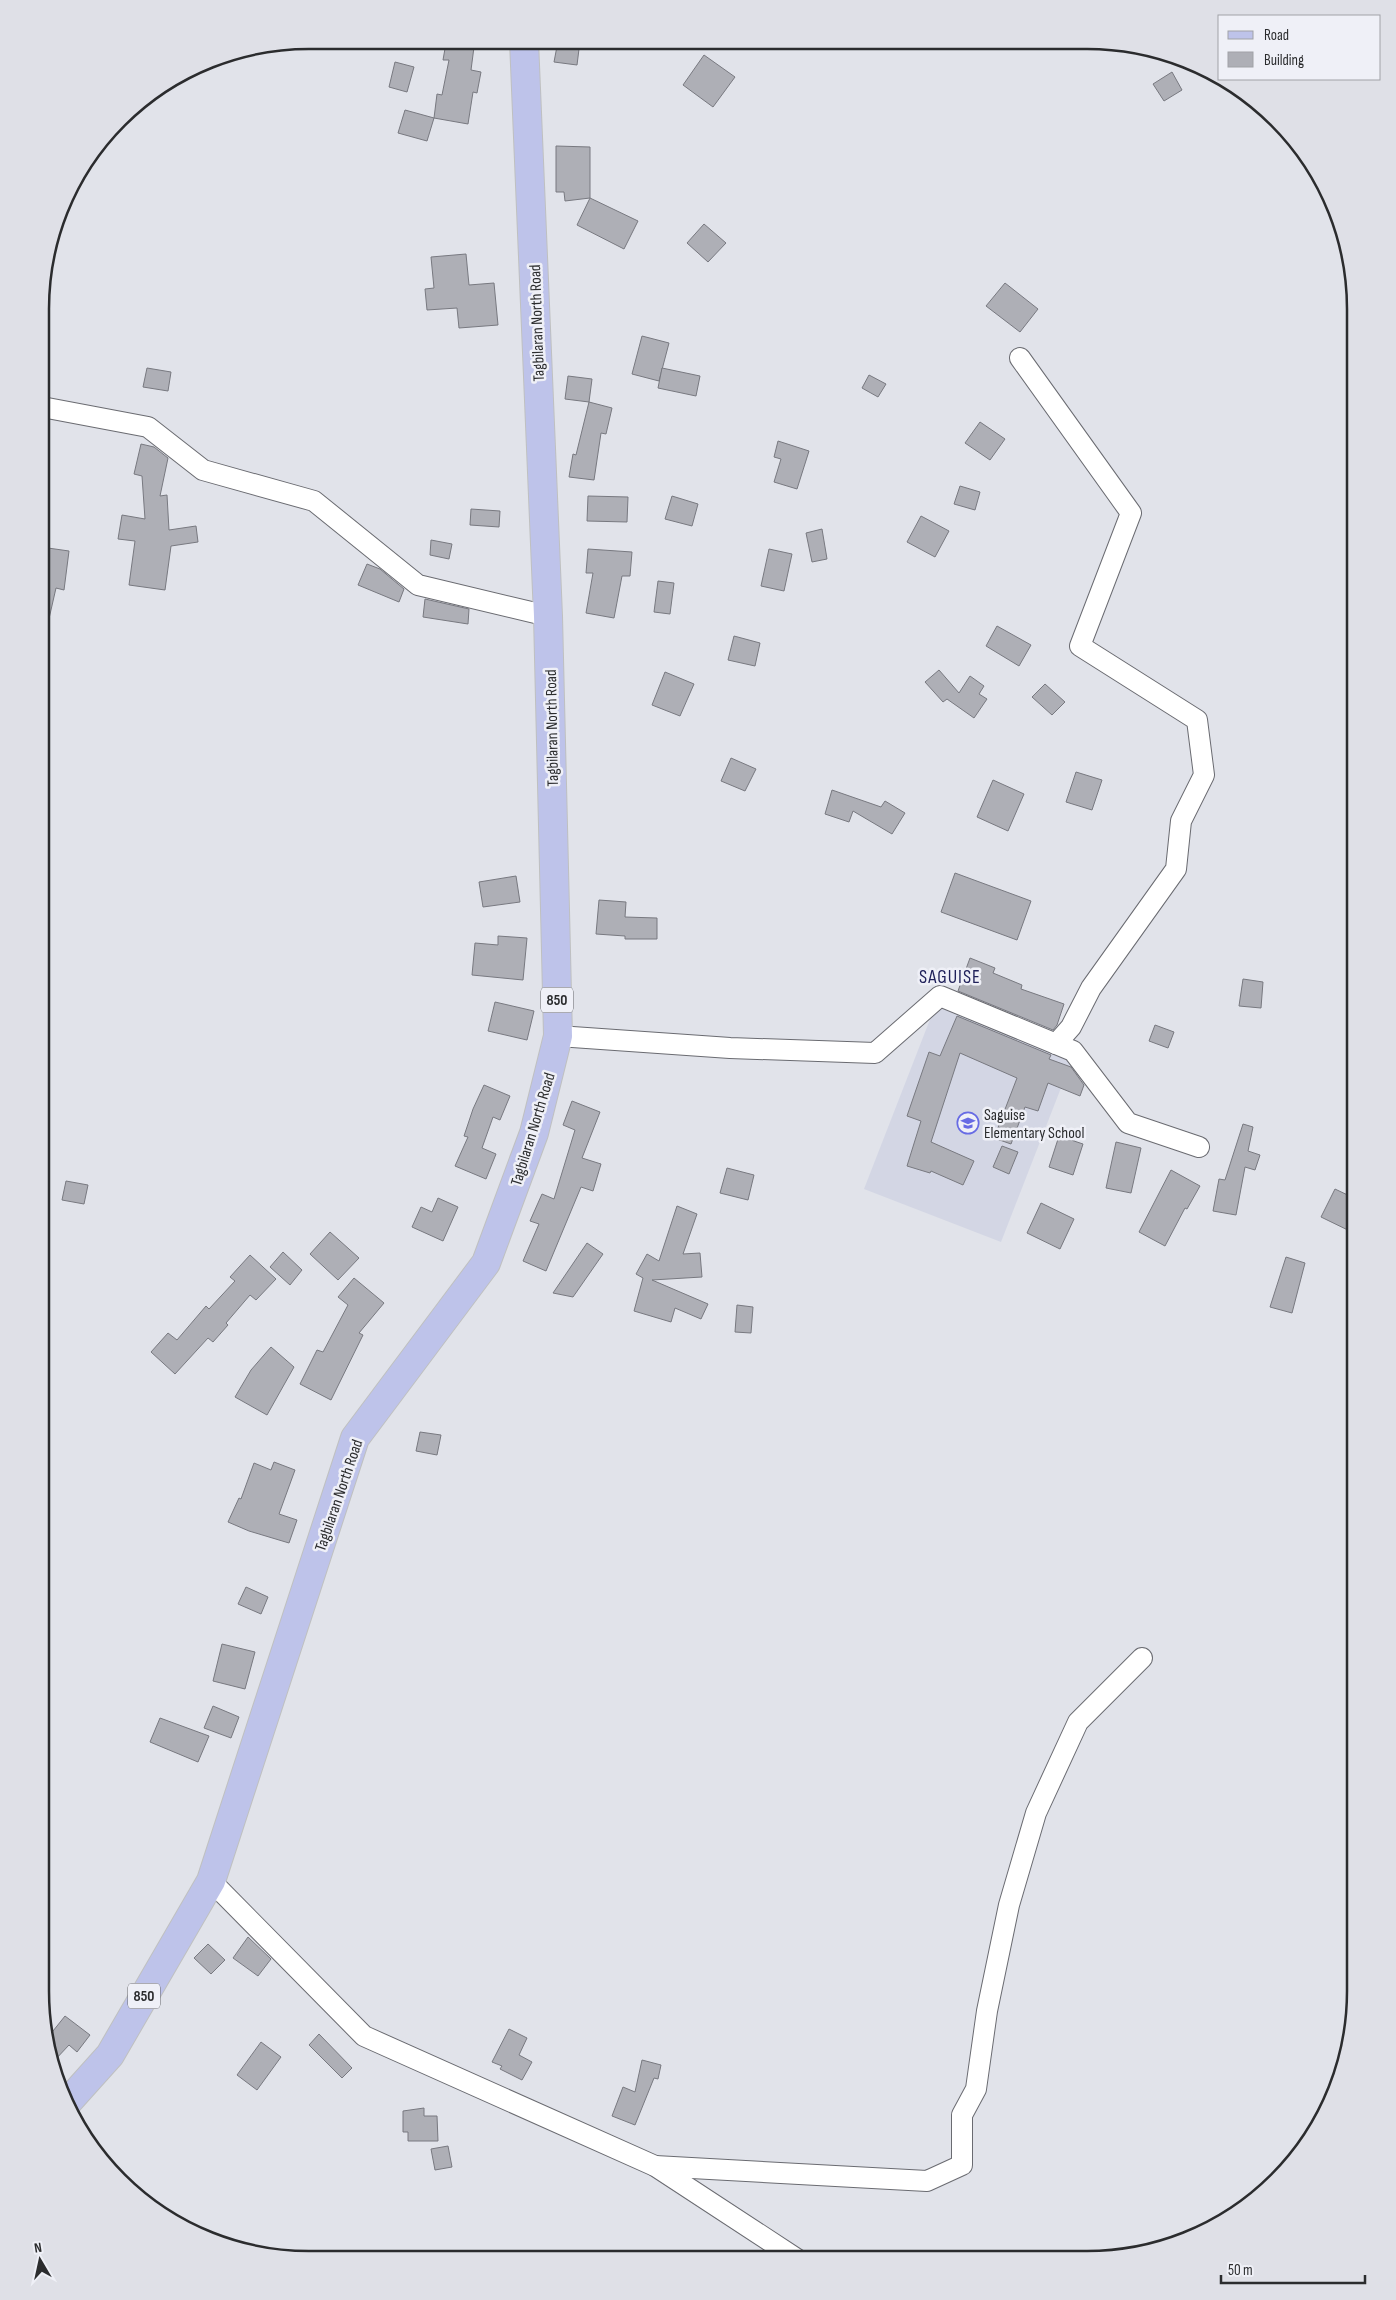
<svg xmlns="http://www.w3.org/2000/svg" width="1396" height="2300" font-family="'Sofia Sans Condensed',sans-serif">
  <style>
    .built { fill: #d3d6e4 }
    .building { fill: #aeafb6; stroke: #787980 }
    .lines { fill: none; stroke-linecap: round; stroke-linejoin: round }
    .street-casing { stroke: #6a6b71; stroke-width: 22 }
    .primary-casing { stroke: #bfc0c0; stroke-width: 30 }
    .street { stroke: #fff; stroke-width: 20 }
    .primary { stroke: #bec3ea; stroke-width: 28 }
    .labels { text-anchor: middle; stroke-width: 5; stroke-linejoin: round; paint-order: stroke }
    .shield { fill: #eff0f7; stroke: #66676a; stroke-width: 1 }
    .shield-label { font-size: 15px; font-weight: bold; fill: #2b2c2e }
    .street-label { font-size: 16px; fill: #2b2c2e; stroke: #eff0f7 }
    .poi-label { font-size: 16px; fill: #2b2c2e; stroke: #eff0f7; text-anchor: start }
    .quarter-label { font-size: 19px; letter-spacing: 1px; fill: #20215a; stroke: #eff0f7 }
    .rim { fill: none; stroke: #2b2c2e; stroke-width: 2.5 }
  </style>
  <rect width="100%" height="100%" fill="#e1e3ea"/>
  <polygon class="built" points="936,1004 1073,1057 1001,1242 864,1189"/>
  <g class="building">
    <polygon points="558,41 580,41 577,65 554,62"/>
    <polygon points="446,43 474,47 471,70 481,72 477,93 473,92 468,124 434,118 437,94 442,95 449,60 443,60"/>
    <polygon points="704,55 735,77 713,107 683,85"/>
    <polygon points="395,62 414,67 407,92 389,87"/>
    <polygon points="1172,72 1182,90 1164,101 1153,84"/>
    <polygon points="405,110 434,118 427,141 398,133"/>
    <polygon points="556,146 590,147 590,198 565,201 564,192 556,192"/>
    <polygon points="590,198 638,221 624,249 577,225"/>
    <polygon points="704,224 726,243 708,262 687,243"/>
    <polygon points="466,254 469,285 494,283 498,325 459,328 457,308 427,310 425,289 434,288 431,257"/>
    <polygon points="1005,283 1038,309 1020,332 986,306"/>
    <polygon points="642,336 669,343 659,381 632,374"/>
    <polygon points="147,368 171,372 168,391 143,387"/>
    <polygon points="662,368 700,376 696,396 658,388"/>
    <polygon points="869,375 886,384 878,397 862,388"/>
    <polygon points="568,376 592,379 589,402 565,399"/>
    <polygon points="589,402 612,408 606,434 601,433 594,480 569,477 573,454 576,455"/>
    <polygon points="980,422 1005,439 990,460 965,443"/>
    <polygon points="778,441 809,451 797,489 774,482 781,459 774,457"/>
    <polygon points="141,444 154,447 168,458 160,496 167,495 169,530 196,526 198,542 171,546 165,590 129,585 135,541 118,539 122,515 145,519 142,476 134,474"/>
    <polygon points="960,486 980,492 975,510 954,504"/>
    <polygon points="588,496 628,497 627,522 587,521"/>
    <polygon points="672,496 698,504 692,526 665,519"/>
    <polygon points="471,509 500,511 499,527 470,525"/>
    <polygon points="921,516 949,531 935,557 907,542"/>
    <polygon points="822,529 827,559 812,562 806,533"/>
    <polygon points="431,540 452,544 449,559 430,555"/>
    <polygon points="48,548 69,551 64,590 56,588 48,623 42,622 42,588"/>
    <polygon points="588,549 632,552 630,576 622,576 614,618 586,613 593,573 586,573"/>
    <polygon points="769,549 792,554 784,591 761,586"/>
    <polygon points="367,564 380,569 404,589 399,602 358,585"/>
    <polygon points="658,581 674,583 670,614 654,612"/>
    <polygon points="425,599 469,609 468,624 423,617"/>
    <polygon points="997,626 1031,645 1019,666 986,646"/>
    <polygon points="734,636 760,643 755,666 728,660"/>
    <polygon points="939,670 959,693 970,676 984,686 979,694 987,699 974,718 947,699 943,702 925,682"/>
    <polygon points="665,672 694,684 680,716 652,705"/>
    <polygon points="1045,684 1065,702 1052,715 1032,697"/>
    <polygon points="731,758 756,769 745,791 721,781"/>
    <polygon points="1076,772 1102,780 1092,810 1066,802"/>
    <polygon points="993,780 1024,794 1008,831 977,817"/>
    <polygon points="832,790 881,807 885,801 905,813 892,834 853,811 849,822 825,814"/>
    <polygon points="955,873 1031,901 1017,940 941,912"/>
    <polygon points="516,876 520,902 483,907 479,882"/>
    <polygon points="599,900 626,902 625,917 657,918 657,939 625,939 625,936 596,934"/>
    <polygon points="498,936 527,938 523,980 472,975 475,943 498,945"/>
    <polygon points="970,958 995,968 993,973 1022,985 1021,989 1064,1004 1057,1025 1053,1030 958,991"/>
    <polygon points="1243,979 1263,982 1261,1008 1239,1006"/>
    <polygon points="495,1002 534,1011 527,1040 488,1031"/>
    <polygon points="957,1016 1051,1055 1049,1059 1071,1067 1084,1085 1080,1096 1048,1083 1038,1111 1025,1107 1011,1144 994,1138 1017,1078 960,1053 931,1142 974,1161 963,1185 931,1171 930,1173 907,1166 921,1121 907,1116 929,1052 940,1056"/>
    <polygon points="1155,1025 1174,1032 1168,1048 1149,1041"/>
    <polygon points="484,1085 510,1096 500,1120 493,1117 482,1148 496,1154 486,1179 455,1166 468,1137 464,1136 473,1109"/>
    <polygon points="572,1101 600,1112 582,1158 601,1164 593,1191 581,1187 546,1271 523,1261 539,1224 530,1221 542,1194 554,1199 575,1130 563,1125"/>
    <polygon points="1243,1124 1253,1127 1248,1151 1260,1155 1255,1170 1245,1167 1236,1215 1213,1211 1219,1179 1225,1180"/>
    <polygon points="1059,1136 1083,1144 1073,1175 1049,1167"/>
    <polygon points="1116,1142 1141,1148 1131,1193 1106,1188"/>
    <polygon points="1002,1146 1018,1152 1009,1174 993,1167"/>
    <polygon points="727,1168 754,1175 748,1200 720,1193"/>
    <polygon points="1171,1170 1200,1186 1187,1209 1185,1208 1165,1246 1139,1232"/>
    <polygon points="66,1181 88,1185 84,1204 62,1200"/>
    <polygon points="1335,1189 1356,1199 1356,1234 1321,1217"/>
    <polygon points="438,1198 458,1207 443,1241 412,1227 421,1207 432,1212"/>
    <polygon points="1041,1203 1074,1219 1060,1249 1027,1233"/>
    <polygon points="677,1206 697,1214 683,1254 700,1253 702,1277 652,1280 708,1304 701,1319 675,1308 671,1322 634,1311 643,1278 636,1274 647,1254 659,1261"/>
    <polygon points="330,1232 359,1258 338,1280 310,1254"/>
    <polygon points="587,1243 603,1254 573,1297 553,1293"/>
    <polygon points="283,1252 302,1270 290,1285 270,1267"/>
    <polygon points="250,1255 276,1279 256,1300 250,1295 226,1323 228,1325 213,1342 208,1338 175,1374 151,1352 168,1333 177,1340 206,1306 209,1309 235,1281 230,1277"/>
    <polygon points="1286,1257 1305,1263 1292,1313 1270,1307"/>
    <polygon points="354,1278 384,1303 359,1333 363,1335 331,1400 300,1384 317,1350 323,1352 348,1305 338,1297"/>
    <polygon points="737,1305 753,1307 751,1333 735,1332"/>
    <polygon points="271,1347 294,1367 267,1415 235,1397 251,1370"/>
    <polygon points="420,1432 441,1435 437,1455 416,1451"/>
    <polygon points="274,1462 295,1470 279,1514 297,1520 289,1543 249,1531 228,1522 239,1498 241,1499 254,1463 271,1470"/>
    <polygon points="246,1587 268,1597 261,1614 238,1604"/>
    <polygon points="222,1644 255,1652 245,1689 213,1681"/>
    <polygon points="213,1706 239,1717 231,1738 204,1728"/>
    <polygon points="160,1718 209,1736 198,1762 150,1742"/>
    <polygon points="248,1937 271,1959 258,1976 233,1958"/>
    <polygon points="208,1944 225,1960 211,1974 194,1958"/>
    <polygon points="65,2016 90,2035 77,2052 69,2045 54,2061 49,2036"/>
    <polygon points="509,2029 527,2038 519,2055 532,2062 522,2080 500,2069 502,2066 492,2062"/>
    <polygon points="319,2034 352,2068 342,2078 309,2045"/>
    <polygon points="261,2042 281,2057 257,2090 237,2075"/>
    <polygon points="642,2060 661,2065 658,2079 654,2078 635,2125 612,2116 623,2087 635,2092"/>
    <polygon points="424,2108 424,2116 437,2116 438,2141 408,2141 408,2132 403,2132 403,2111"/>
    <polygon points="448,2146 452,2167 435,2170 431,2149"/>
  </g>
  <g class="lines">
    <g class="street-casing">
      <g id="street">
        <polyline points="1020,358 1131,513 1080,646 1197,720 1204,775 1181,821 1176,869 1091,988 1071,1027 1056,1044"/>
        <polyline points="42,407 148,427 203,470 314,501 418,585 548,616"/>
        <polyline points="558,1036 730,1048 875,1053 940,996 1073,1051 1128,1123 1199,1147"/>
        <polyline points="211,1881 364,2036 655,2166 797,2259"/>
        <polyline points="655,2166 927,2181 962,2165 962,2115 976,2089 987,2011 1009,1905 1036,1813 1078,1722 1142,1658"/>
      </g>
    </g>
    <g class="primary-casing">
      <polyline id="primary" points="66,2104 110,2055 211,1881 355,1438 486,1263 534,1133 558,1036 548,616 524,41"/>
    </g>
    <use href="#street" class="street"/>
    <use href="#primary" class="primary"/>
  </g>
  <defs>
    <g id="school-ring" transform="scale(1.125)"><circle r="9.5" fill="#eff0f7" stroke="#676be4" stroke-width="1.5"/><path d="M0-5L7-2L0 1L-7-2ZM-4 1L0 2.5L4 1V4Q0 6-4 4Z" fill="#676be4"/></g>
  </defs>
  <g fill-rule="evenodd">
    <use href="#school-ring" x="968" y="1123"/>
  </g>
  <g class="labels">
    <g class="shield">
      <rect x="541" y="987.5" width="32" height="25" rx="4"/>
      <rect x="128" y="1983.5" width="32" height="25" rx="4"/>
    </g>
    <g class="shield-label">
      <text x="557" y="1005">850</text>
      <text x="144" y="2001">850</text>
    </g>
    <g class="street-label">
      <text transform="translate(536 323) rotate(-92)" y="6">Tagbilaran North Road</text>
      <text transform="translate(551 728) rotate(-91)" y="6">Tagbilaran North Road</text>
      <text transform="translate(532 1129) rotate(-73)" y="6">Tagbilaran North Road</text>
      <text transform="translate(338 1495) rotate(-71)" y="6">Tagbilaran North Road</text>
    </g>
    <g class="poi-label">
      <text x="984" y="1120">Saguise<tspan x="984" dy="18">Elementary School</tspan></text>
    </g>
    <g class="quarter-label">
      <text x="950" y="983">SAGUISE</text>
    </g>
  </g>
  <path d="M0 0H1396V2300H0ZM309 49H1087A260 260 0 0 1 1347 309V1991A260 260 0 0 1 1087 2251H309A260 260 0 0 1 49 1991V309A260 260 0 0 1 309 49Z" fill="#dfe0e7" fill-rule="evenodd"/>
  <path class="rim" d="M309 49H1087A260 260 0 0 1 1347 309V1991A260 260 0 0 1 1087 2251H309A260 260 0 0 1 49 1991V309A260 260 0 0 1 309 49Z"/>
  <rect x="1218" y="15" width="162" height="65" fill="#eff0f7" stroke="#a1a2a7"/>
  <rect x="1228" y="31" width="25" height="8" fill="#bec3ea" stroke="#a1a2a7"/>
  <text x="1264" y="40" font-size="15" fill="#2b2c2e">Road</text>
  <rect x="1228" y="52" width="25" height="15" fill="#aeafb6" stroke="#a1a2a7"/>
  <text x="1264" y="65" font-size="15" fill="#2b2c2e">Building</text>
  <g transform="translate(40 2260) rotate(351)" stroke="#eff0f7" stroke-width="4" paint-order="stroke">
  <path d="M0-4L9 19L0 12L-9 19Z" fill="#2b2c2e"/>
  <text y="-8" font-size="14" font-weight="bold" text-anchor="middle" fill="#2b2c2e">N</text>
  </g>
  <path d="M1221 2275v8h144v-8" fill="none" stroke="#2b2c2e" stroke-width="2.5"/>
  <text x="1228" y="2275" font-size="15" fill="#2b2c2e" stroke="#eff0f7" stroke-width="4" paint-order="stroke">50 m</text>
</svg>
